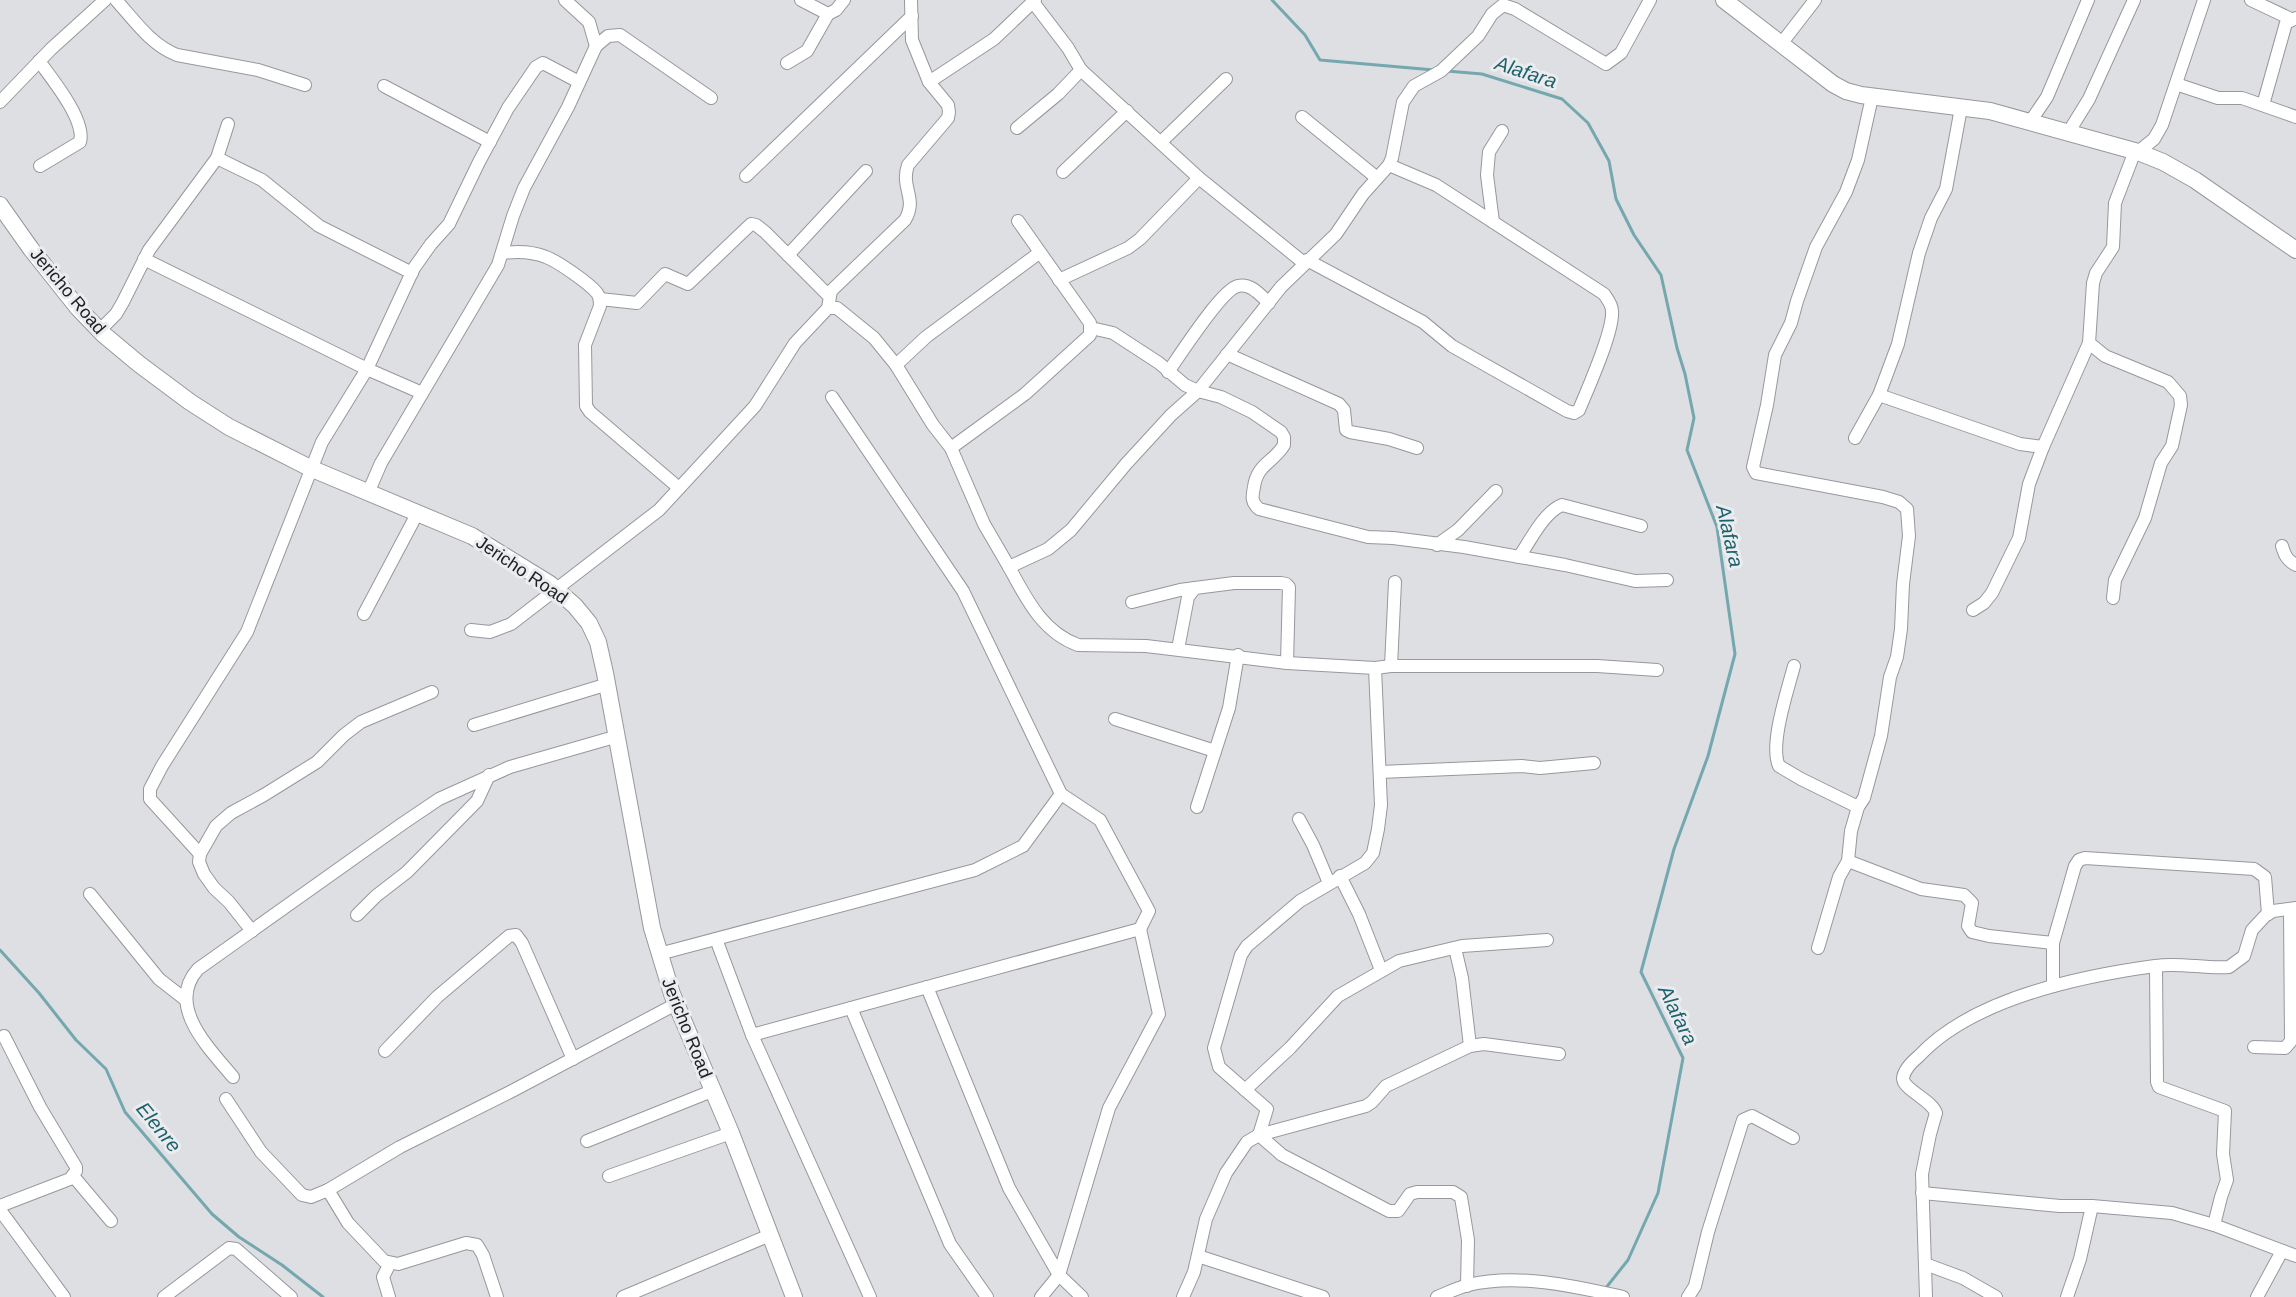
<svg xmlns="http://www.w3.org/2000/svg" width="2296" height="1297" font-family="Arial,sans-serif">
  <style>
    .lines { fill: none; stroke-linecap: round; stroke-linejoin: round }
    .stream { stroke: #74a7ae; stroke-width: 3 }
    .street-casing { stroke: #96989c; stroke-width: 14 }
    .secondary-casing { stroke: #96989c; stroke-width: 18 }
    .street { stroke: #fff; stroke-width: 12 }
    .secondary { stroke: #fff; stroke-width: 16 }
    .labels { text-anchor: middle; stroke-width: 6; stroke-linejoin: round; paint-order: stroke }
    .street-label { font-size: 18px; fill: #202123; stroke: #eaecf0 }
    .water-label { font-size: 20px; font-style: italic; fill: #1e626b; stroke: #eaecf0 }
  </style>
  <rect width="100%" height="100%" fill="#dddfe3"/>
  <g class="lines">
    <g class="stream">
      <polyline points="1272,0 1305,35 1320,60 1434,70"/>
      <polyline points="1447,71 1482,74 1562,99 1588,123 1609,161 1616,199 1634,235 1661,275 1677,348 1685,374 1694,418 1687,450 1717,527 1735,654 1708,756 1674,849 1641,972 1683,1058 1658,1193 1628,1260 1605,1289"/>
      <polyline points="0,950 39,993 76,1040 106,1069 125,1112 212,1214 239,1237 282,1265 323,1297"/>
    </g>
    <g class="street-casing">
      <g id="street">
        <path d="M116 0C135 21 151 45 177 55L258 70 305 85"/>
        <polyline points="565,0 589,22 596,46"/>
        <polyline points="801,0 828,14 836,10 844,0"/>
        <polyline points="2251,0 2291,19"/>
        <polyline points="1781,44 1815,0"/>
        <path d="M39 61C52 79 86 120 80 142L40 166"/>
        <polyline points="787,63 807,51 828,14"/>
        <polyline points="1081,70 1199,178"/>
        <polyline points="929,82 994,39 1035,0"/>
        <polyline points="2176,84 2218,98 2242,98 2296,117"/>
        <polyline points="384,86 490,142"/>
        <polyline points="0,102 51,49 105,0"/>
        <polyline points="2263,105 2286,23 2296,18"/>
        <polyline points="1302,117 1377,178"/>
        <polyline points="2030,122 2047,97 2088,0"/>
        <polyline points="1017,128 1058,94 1081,70 1068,48 1033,2"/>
        <polyline points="2068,133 2089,99 2134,0"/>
        <polyline points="1161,142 1226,79"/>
        <polyline points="2138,152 2154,139 2162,125 2204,0"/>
        <polyline points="217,158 262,180 319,226 412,273"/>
        <polyline points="1063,172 1127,111"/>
        <polyline points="746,176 912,16"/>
        <polyline points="1493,222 1487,175 1489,152 1502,131"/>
        <path d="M503 253C518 251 531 251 546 257 557 261 589 283 597 293 600 297 600 301 600 306L585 345 586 406 590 412 679 488"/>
        <polyline points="788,255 866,171"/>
        <polyline points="144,259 367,369 422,393"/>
        <path d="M1307 260 1423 322 1452 346 1567 411 1574 413 1579 410C1588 388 1614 331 1612 311 1612 304 1607 299 1604 294L1436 185 1389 165"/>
        <polyline points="1059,280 1128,248 1140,239 1199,178 1304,263"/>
        <polyline points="600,299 637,303 665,274 688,284 751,224 756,225 765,232 829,296"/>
        <path d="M828 308 831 291 905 220C918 198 900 188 908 165L948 118 949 112 948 105 929 82 912 40 911 0"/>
        <path d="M1091 328 1113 333 1159 363 1185 385 1198 391 1221 397 1252 412 1281 432 1284 437V445C1274 462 1257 464 1254 487 1252 497 1251 502 1259 509L1368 537 1393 538 1464 547 1565 565 1635 581 1667 580"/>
        <polyline points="99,331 116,314 123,302 149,250 217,158 228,124"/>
        <polyline points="2089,343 2105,356 2168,382 2180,396 2181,405 2172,446 2161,463 2145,518 2115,580 2113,598"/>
        <polyline points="1227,354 1339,404 1344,410 1346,430 1350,432 1389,439 1417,448"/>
        <polyline points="896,365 926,337 1039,253"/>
        <path d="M1168 372C1180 355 1222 289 1238 286 1251 283 1260 295 1269 303"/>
        <polyline points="1879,395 2020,444 2043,447"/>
        <polyline points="1855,438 1879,395 1898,344 1919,253 1931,218 1946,189 1961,108"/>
        <polyline points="951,448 1025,394 1090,335 1090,323 1018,221"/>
        <polyline points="368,493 381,463 498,265 513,216 524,188 568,107 596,46 608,36 620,35 711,98"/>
        <polyline points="1437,545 1458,530 1496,491"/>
        <path d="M2282 546C2285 556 2287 560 2296 565"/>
        <path d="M1519 557C1531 540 1543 513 1562 505L1641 526"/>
        <path d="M1009 567C1026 598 1042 632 1078 645L1146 646 1287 663 1375 668 1391 666H1597L1657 670"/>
        <polyline points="1132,602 1180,590 1195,588"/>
        <polyline points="1973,610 1984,603 1992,593 2019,538 2029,484 2043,447 2089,343 2093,283 2096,273 2113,247 2115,203 2135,151"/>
        <polyline points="364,614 417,514"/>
        <polyline points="471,630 490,632 511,624 659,510 755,406 795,343 828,308 837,308 874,338 896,365 933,425 951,448 984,524 1009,567 1048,549 1071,530 1126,464 1171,415 1198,391 1281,287 1336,234 1363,194 1389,165 1392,158 1403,102 1414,86 1441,71 1478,36 1492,14 1503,5 1515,9 1606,64 1621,53 1650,0"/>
        <polyline points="1178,649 1188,597 1195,588 1234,583 1281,583 1286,584 1289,587 1287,663"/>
        <polyline points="1391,666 1395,582"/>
        <path d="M1794 666C1788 689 1769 745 1779 766L1801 779 1858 807"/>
        <polyline points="1115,719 1215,751"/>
        <polyline points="474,725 608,684"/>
        <polyline points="1380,772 1522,766 1540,768 1594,763"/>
        <polyline points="1197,807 1229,708 1238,655"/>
        <polyline points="1299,819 1313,845 1329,883"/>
        <polyline points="200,854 150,799 150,789 162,766 247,632 322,442 367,369 414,268 431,244 449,224 479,162 508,108 536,67 543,63 579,82"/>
        <polyline points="1848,861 1921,889 1964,895 1972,903 1968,926 1972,932 1989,936 2053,943 2053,986"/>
        <polyline points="1340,876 1359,914 1381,970"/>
        <polyline points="90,894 159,979 186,1000"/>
        <polyline points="357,915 376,896 407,872 477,801 489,775"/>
        <polyline points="252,931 229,902 214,888 204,874 199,862 200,854 216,826 231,813 264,795 317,762 344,735 361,722 432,692"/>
        <polyline points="716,939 752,1035 1140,929 1149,911 1100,820 1061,794"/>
        <polyline points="2053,943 2075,866 2079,860 2085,858 2254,869 2265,877 2268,914"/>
        <polyline points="1455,948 1462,978 1470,1046"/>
        <polyline points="1818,948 1839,877 1848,861 1851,831 1858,807 1864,798 1881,736 1890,677 1897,657 1901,629 1903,584 1909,536 1907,509 1899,502 1883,497 1756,473 1753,467 1767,405 1775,355 1791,323 1797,301 1816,247 1846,192 1858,160 1872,97"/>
        <polyline points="659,954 975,870 1023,846 1061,794 963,591 832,397"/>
        <polyline points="2156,966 2157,1082 2159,1087 2225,1111 2223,1154 2227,1180 2221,1197 2214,1225"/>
        <polyline points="927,987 1009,1188 1059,1275 1082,1297"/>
        <polyline points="851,1008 950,1244 987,1297"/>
        <polyline points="752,1035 870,1297"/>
        <polyline points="2254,1047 2285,1048 2291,1041 2290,909"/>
        <polyline points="385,1051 437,997 509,936 516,935 522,943 573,1059"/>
        <path d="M233 1077C210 1049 165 1006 198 969L402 824 439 799 510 767 618 736"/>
        <polyline points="1245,1090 1290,1048 1338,996 1399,961 1462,946 1547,940"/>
        <polyline points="226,1099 261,1152 302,1195 311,1197 328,1190 400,1147 512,1091 676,1004"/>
        <polyline points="1259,1135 1267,1109 1219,1067 1214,1048 1241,955 1247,946 1300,901 1365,863 1373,853 1378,829 1381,805 1375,668"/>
        <polyline points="1259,1135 1282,1155 1389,1211 1398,1211 1410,1194 1417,1192 1453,1192 1461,1197 1468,1240 1467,1286"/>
        <polyline points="587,1141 712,1091"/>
        <polyline points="609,1176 731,1133"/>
        <polyline points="74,1177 111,1221"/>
        <polyline points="328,1190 348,1223 384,1261 398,1264 466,1243 477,1245 483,1255 497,1297"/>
        <polyline points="1922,1193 2060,1206 2092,1206 2172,1213 2214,1225 2296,1256"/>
        <polyline points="0,1206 70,1179 76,1171 76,1167 40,1107 4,1036"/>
        <polyline points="0,1210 64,1297"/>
        <polyline points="1198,1256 1323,1297"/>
        <polyline points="1925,1264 1963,1278 1996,1297"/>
        <polyline points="164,1297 229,1248 236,1249 291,1297"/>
        <polyline points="389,1297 383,1277 390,1263"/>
        <polyline points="623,1297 770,1235"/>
        <polyline points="1041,1297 1059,1275 1109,1108 1159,1014 1140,929"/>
        <polyline points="1183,1297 1194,1272 1206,1219 1226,1173 1247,1142 1259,1135 1366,1106 1372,1102 1386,1086 1470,1046 1484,1044 1559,1054"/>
        <path d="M1437 1297C1447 1293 1457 1288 1468 1285 1518 1273 1574 1286 1623 1297"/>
        <polyline points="1688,1297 1695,1286 1708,1232 1743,1120 1752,1116 1793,1138"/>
        <path d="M1926 1297 1922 1174 1930 1134 1936 1113C1931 1099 1903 1090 1903 1078 1904 1070 1913 1061 1919 1056 1972 999 2081 976 2155 966 2180 962 2204 969 2229 967L2244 956 2252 930 2265 916 2273 911 2296 908"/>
        <polyline points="2067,1297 2080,1259 2092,1206"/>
        <polyline points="2257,1297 2282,1251"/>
      </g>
    </g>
    <g class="secondary-casing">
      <g id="secondary">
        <polyline points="1724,0 1833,84 1846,91 1861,95 1990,111 2138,152 2163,162 2195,180 2296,250"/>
        <polyline points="0,205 31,249 78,308 103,334 139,364 190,402 229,427 310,468 472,536 550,584 575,606 589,623 598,642 605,673 652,928 672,994 731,1133 794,1297"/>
      </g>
    </g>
    <use href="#street" class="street"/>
    <use href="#secondary" class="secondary"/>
  </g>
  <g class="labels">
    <g class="street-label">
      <text transform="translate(68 291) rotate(50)" y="6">Jericho Road</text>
      <text transform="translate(522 570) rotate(34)" y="6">Jericho Road</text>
      <text transform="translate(687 1028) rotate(68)" y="6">Jericho Road</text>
    </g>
    <g class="water-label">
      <text transform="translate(1526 72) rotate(18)" y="7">Alafara</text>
      <text transform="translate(1730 536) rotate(77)" y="7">Alafara</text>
      <text transform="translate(1678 1015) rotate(64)" y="7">Alafara</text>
      <text transform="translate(159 1127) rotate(51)" y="7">Elenre</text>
    </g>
  </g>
</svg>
